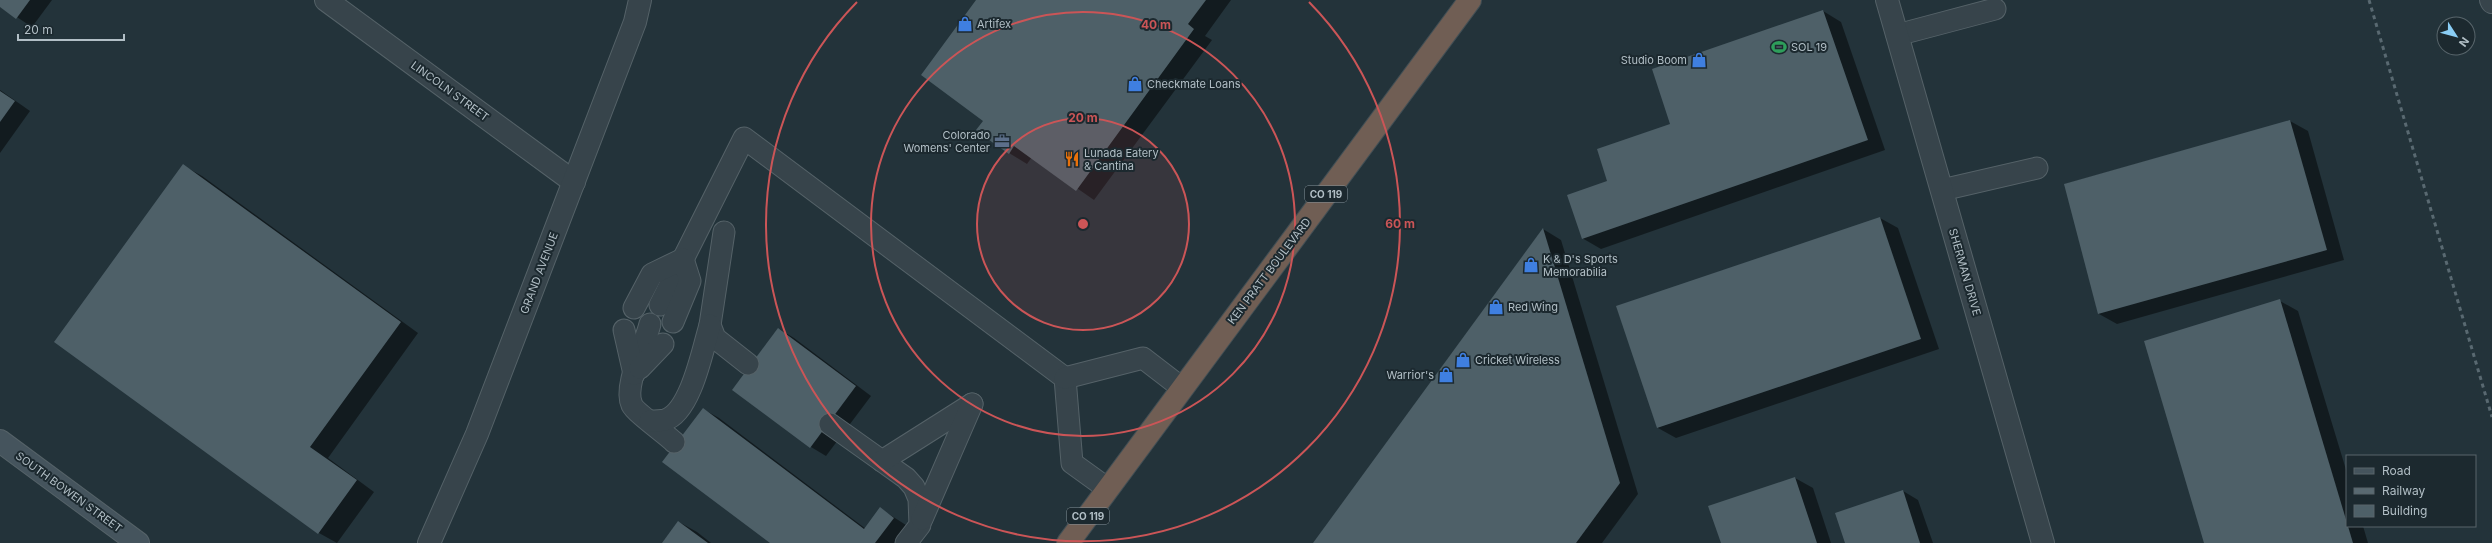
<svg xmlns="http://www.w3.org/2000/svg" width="2492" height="543" font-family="Inter,sans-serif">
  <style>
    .shadow { fill: #0007 }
    .building { fill: #4e6068 }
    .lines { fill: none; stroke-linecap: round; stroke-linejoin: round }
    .lane-casing { stroke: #556268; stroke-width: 23 }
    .street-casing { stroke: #556268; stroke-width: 24 }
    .secondary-casing { stroke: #556268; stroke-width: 24 }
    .highway-casing { stroke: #424f55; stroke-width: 24 }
    .lane { stroke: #37444b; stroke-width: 21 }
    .street { stroke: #37444b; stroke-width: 22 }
    .secondary { stroke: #45545d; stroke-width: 22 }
    .highway { stroke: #705e54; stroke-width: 22 }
    .rail { stroke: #596971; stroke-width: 3; stroke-dasharray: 4 4; stroke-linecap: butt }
    .ring { fill: none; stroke: #cb5557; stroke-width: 2 }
    .labels { text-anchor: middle; stroke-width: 4; stroke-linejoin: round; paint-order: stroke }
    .shield { fill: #1c292f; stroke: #859299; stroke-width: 1 }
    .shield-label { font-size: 10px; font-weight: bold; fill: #b2bfc6 }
    .poi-label { font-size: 11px; fill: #b2bfc6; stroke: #1c292f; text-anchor: start }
    .street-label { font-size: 11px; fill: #b2bfc6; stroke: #1c292f }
    .centre { fill: #cb5557; stroke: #1c292f; stroke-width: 2 }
    .ring-label { font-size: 12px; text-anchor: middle; font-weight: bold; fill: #cb5557; stroke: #1c292f; stroke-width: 4; stroke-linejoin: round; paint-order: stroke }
  </style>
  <rect width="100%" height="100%" fill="#23333a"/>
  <g class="shadow">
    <polygon points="0,0 52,0 32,27 0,6"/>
    <polygon points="977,0 1231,0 1205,36 1212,40 1094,200 1032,157 1027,164 1009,153 984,121"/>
    <polygon points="1823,11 1841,22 1885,150 1601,249 1582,238 1608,181 1671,125"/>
    <polygon points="0,90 30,111 0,153"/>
    <polygon points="2290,121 2308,131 2344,260 2117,324 2099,314 2065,184"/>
    <polygon points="184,166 202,176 418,333 328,458 374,492 337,543 319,533"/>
    <polygon points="1880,218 1898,228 1939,349 1676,438 1658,428 1617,307"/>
    <polygon points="1543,229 1561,240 1638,494 1602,543 1314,543"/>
    <polygon points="2280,301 2298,311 2347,473 2347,526 2363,526 2368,543 2205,543"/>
    <polygon points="779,329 794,338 871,396 826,456 811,447 733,390"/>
    <polygon points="703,409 719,418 866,529 881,509 909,527 897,543 772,543"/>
    <polygon points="1795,478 1813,488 1831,543 1722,543"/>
    <polygon points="1903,491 1918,500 1933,543 1846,543"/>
    <polygon points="679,522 697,532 711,543 663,543"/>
  </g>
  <g class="building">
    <polygon points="0,0 30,0 16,19 0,7"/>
    <polygon points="976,0 1206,0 1188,24 1194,29 1076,191 1014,146 1009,154 992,142 976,130 983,121 921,75"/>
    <polygon points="1823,10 1868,140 1582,239 1567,195 1607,181 1597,149 1670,124 1652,69"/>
    <polygon points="0,91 15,101 0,122"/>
    <polygon points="2290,120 2327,250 2098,314 2064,184"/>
    <polygon points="183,164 401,322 310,447 357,480 318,534 54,342"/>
    <polygon points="1880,217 1921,339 1657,428 1616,306"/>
    <polygon points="1543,228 1620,483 1576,543 1313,543"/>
    <polygon points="2280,299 2353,543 2204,543 2144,341"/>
    <polygon points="778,328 856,386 810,448 732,390"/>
    <polygon points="703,408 864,529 880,507 894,518 875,543 770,543 662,462"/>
    <polygon points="1795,477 1817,543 1721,543 1708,506"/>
    <polygon points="1903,490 1920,543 1845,543 1835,513"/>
    <polygon points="678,521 708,543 662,543"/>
  </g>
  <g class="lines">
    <g class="lane-casing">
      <g id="lane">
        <polyline points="1897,35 1995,9"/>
        <polyline points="1942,190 2037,168"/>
        <polyline points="724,232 710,325 715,338 748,364"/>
        <polyline points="660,305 744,138 1065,378 1072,463 1108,489"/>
        <polyline points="634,308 652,274 683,259 690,281 673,322"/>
        <path d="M650 324C645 345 623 386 632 405 635 412 667 435 674 442"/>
        <polyline points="624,330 634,374"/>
        <polyline points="640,368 663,344"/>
        <polyline points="1065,378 1143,358 1182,388"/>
        <path d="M650 421C655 421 660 421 665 420 691 412 703 348 710 325"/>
        <polyline points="830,424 882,461 906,478 914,487 919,499 920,525 906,543"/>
        <polyline points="882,461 972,404"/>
        <polyline points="922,519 972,404"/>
      </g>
    </g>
    <g class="street-casing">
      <g id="street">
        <polyline points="326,0 574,182"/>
        <polyline points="1887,0 2043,543"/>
        <polyline points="2491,0 2492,2"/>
        <polyline points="429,543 477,434 635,22 640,0"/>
      </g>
    </g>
    <g class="secondary-casing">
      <polyline id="secondary" points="0,441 138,543"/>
    </g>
    <g class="highway-casing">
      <polyline id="highway" points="1068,543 1470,0"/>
    </g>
    <use href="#lane" class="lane"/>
    <use href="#street" class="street"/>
    <use href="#secondary" class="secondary"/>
    <use href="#highway" class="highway"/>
    <polyline class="rail" points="2369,0 2492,417"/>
  </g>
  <circle cx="1083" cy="224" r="106" fill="#cb5557" fill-opacity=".12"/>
  <g class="ring">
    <circle cx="1083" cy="224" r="106"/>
    <circle cx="1083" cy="224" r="212"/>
    <path d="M1309 2A317 317 0 1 1 857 2"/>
  </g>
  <defs>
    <g id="shop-bare" transform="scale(1.2)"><path d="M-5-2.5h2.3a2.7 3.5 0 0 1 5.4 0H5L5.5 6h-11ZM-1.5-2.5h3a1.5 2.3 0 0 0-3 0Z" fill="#3f7fe0" stroke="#1c292f" stroke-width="2.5" paint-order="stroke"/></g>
    <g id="stadium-bare" transform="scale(1.2)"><path d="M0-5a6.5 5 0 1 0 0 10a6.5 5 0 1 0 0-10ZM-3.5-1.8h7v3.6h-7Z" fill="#2e9e5b" stroke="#1c292f" stroke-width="2.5" paint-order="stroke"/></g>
    <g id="office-bare" transform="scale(1.2)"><path d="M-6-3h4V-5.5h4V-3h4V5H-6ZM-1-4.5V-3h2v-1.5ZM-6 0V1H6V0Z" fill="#5c6f8a" stroke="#1c292f" stroke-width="2.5" paint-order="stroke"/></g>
    <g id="restaurant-bare" transform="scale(1.2)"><path d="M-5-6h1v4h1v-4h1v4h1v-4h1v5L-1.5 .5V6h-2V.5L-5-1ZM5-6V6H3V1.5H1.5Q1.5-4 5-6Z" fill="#e8710a" stroke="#1c292f" stroke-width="2.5" paint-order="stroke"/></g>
  </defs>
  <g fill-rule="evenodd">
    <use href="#shop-bare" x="965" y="24"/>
    <use href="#stadium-bare" x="1779" y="47"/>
    <use href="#shop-bare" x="1699" y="60"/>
    <use href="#shop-bare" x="1135" y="84"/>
    <use href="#office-bare" x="1002" y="141"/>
    <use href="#restaurant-bare" x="1072" y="159"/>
    <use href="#shop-bare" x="1531" y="265"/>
    <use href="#shop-bare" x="1496" y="307"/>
    <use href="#shop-bare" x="1463" y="360"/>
    <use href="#shop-bare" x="1446" y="375"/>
  </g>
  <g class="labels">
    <g class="shield">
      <rect x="1305" y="186" width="42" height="16" rx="3"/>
      <rect x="1067" y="508" width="42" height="16" rx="3"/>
    </g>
    <g class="shield-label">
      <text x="1326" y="198">CO 119</text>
      <text x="1088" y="520">CO 119</text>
    </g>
    <g class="poi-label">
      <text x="977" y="28">Artifex</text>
      <text x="1791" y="51">SOL 19</text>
      <text x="1687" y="64" text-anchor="end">Studio Boom</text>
      <text x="1147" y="88">Checkmate Loans</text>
      <text x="990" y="139" text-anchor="end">Colorado<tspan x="990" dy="13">Womens' Center</tspan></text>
      <text x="1084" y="157">Lunada Eatery<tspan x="1084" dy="13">&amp; Cantina</tspan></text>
      <text x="1543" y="263">K &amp; D's Sports<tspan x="1543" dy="13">Memorabilia</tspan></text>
      <text x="1508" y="311">Red Wing</text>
      <text x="1475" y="364">Cricket Wireless</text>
      <text x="1434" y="379" text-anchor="end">Warrior's</text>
    </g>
    <g class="street-label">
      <text transform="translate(450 91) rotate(36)" y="4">LINCOLN STREET</text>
      <text transform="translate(1269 271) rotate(-53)" y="4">KEN PRATT BOULEVARD</text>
      <text transform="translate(1965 272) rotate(74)" y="4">SHERMAN DRIVE</text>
      <text transform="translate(539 273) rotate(-69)" y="4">GRAND AVENUE</text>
      <text transform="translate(69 492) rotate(36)" y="4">SOUTH BOWEN STREET</text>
    </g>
  </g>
  <circle cx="1083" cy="224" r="6" class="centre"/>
  <g class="ring-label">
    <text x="1156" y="29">40 m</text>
    <text x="1083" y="122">20 m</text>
    <text x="1400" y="228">60 m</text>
  </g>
  <rect x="2346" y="455" width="130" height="72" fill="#1c292f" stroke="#58656b"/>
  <rect x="2354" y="468" width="20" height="6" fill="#45545d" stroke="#58656b"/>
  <text x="2382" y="475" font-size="12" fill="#b2bfc6">Road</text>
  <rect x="2354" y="488" width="20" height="6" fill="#596971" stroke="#58656b"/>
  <text x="2382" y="495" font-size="12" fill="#b2bfc6">Railway</text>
  <rect x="2354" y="505" width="20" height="12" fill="#4e6068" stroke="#58656b"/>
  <text x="2382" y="515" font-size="12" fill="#b2bfc6">Building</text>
  <g transform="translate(2456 36) rotate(126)"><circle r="19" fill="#1c292f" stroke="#58656b"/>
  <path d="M0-3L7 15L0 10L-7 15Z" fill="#8acdf4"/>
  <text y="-6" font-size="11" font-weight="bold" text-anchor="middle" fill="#b2bfc6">N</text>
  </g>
  <path d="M18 34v6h106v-6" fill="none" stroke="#b2bfc6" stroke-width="2"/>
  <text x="24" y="34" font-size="12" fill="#b2bfc6" stroke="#1c292f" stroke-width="3" paint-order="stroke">20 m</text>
</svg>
